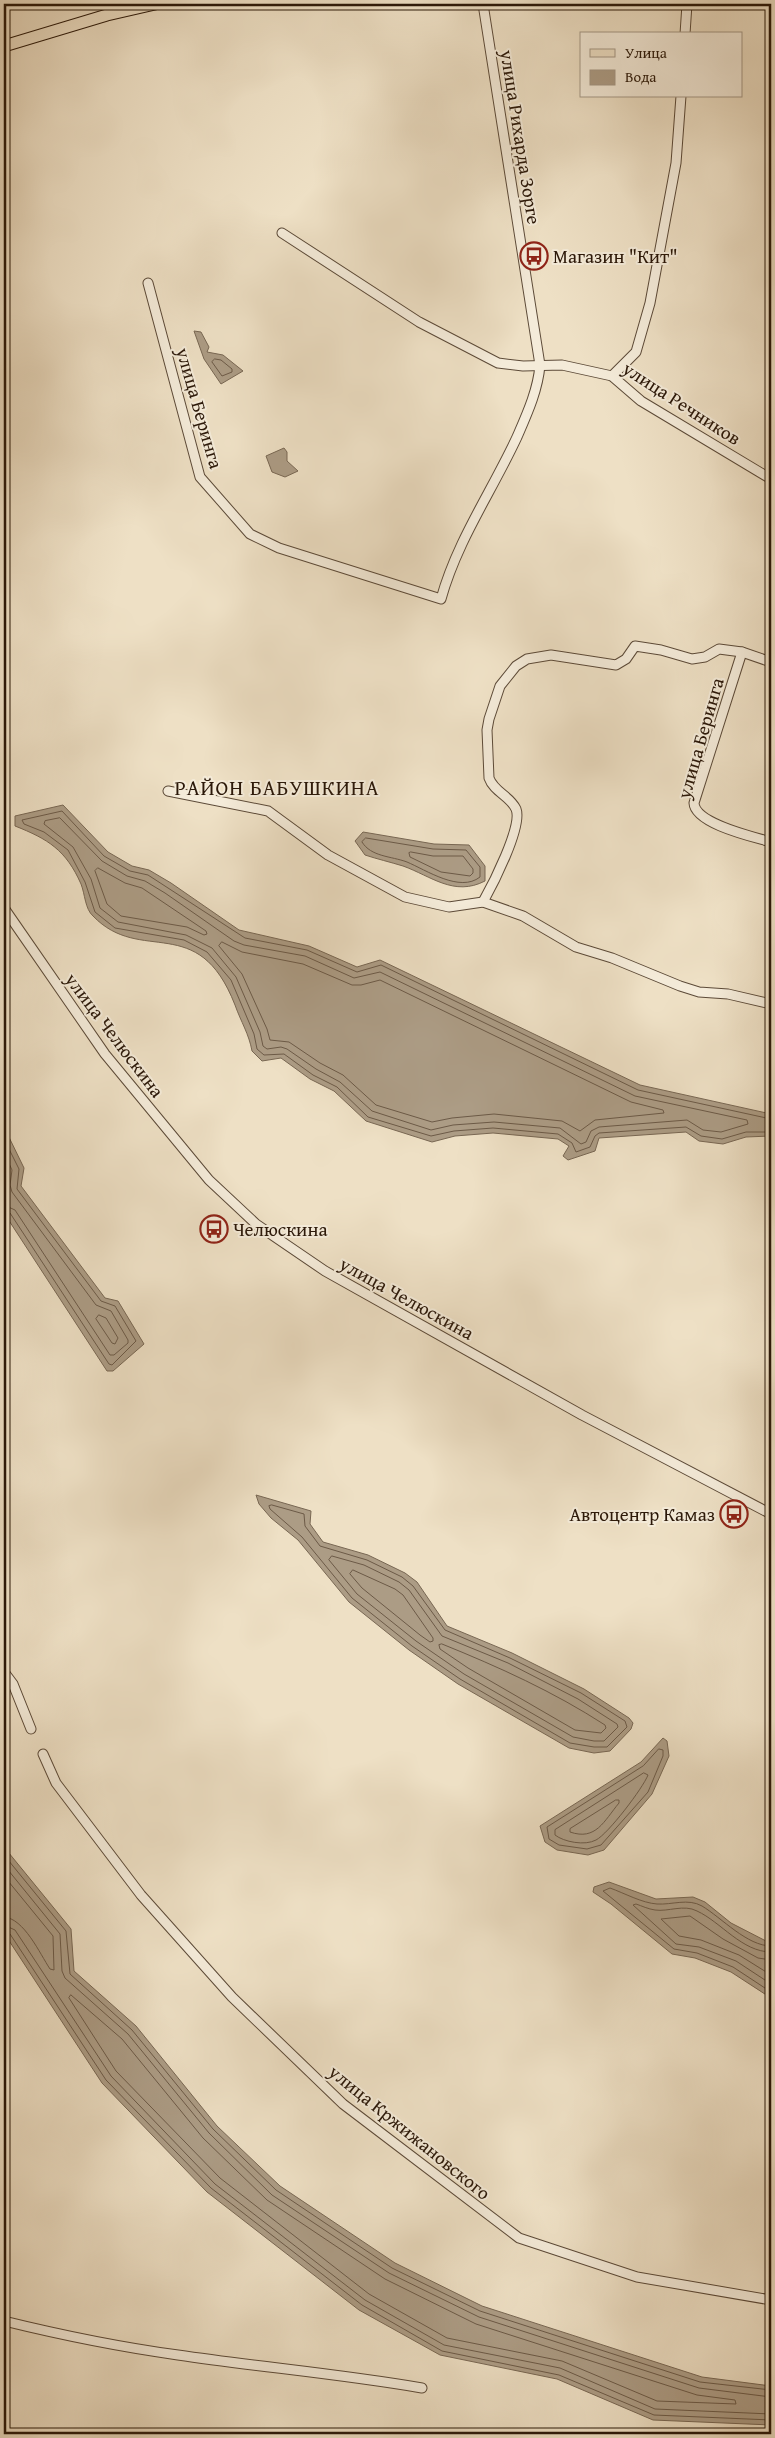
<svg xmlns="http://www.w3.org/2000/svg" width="775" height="2438" font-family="'Gentium Book Plus',serif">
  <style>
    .water { fill: #ac9c85; stroke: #786753 }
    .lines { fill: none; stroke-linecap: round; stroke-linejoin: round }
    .shore { stroke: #6c5a47; stroke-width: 1 }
    .minor-casing { stroke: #5c4a38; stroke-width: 11 }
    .major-casing { stroke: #2b1809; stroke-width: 13 }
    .minor { stroke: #f4ebd9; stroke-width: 9 }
    .major { stroke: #eee0c5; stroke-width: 11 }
    .labels { text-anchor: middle; stroke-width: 4; stroke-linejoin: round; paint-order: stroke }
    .street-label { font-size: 19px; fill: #2b1809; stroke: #f4ebd9 }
    .poi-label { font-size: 19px; fill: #2b1809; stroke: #f4ebd9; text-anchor: start }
    .quarter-label { font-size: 21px; letter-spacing: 1px; fill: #2b1809; stroke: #f4ebd9 }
  </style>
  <rect width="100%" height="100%" fill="#eee0c5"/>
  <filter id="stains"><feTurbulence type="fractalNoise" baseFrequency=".004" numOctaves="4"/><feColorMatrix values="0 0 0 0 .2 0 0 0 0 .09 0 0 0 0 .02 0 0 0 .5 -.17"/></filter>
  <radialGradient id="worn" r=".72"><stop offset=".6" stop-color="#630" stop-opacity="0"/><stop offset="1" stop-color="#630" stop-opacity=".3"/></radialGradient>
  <g class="water">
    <polygon points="194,331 201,332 209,347 207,352 223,355 243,371 221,384 204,359"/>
    <polygon points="284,448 287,452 287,461 298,471 285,477 272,472 266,456"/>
    <path d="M63 805 108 852 132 866 149 870 171 883 239 930 309 946 357 967 380 960 640 1085 771 1114V1136L746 1137 723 1144 699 1141 686 1132 599 1138 595 1151 568 1160 563 1156 569 1146 558 1139 493 1133 455 1136 432 1142 366 1121 334 1091 310 1079 281 1058 262 1061 252 1051C249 1034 241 1022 235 1005 198 910 141 966 93 916 85 909 85 894 81 884 66 850 48 839 15 826V816Z"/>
    <path d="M363 832 434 844 469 845 485 866V881C454 897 431 876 403 866 390 862 377 859 365 855L355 841Z"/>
    <polygon points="4,1127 24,1168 21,1186 105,1298 118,1301 144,1344 113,1371 107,1371 4,1213"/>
    <polygon points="256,1495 311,1511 310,1524 323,1542 368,1555 405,1573 417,1582 447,1626 512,1653 584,1689 629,1718 633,1723 631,1729 610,1751 594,1753 569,1748 458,1684 409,1650 349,1602 298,1540 271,1518 259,1504"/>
    <polygon points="663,1738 667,1741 669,1756 652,1794 604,1850 588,1855 557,1850 545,1842 540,1826 641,1762"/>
    <polygon points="4,1847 71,1929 74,1971 136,2026 217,2126 280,2186 395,2263 482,2306 702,2377 771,2386 771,2425 653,2420 557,2379 440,2355 359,2310 207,2192 102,2083 4,1933"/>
    <polygon points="609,1882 656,1899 693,1897 705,1902 731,1923 766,1941 771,1941 771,1998 731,1972 695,1958 672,1954 611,1904 593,1892 594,1887"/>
  </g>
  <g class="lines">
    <g class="shore">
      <polygon points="215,359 221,360 232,369 232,372 222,376 212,362"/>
      <polygon points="60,818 102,861 127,876 145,881 165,893 234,941 244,945 305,956 354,978 380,972 635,1096 747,1120 748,1124 721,1132 703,1130 687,1120 599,1127 591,1131 586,1142 581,1144 560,1128 494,1122 453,1125 431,1130 372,1111 340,1082 316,1069 287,1049 281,1047 267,1049 263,1046 260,1032 236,977 212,948 186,935 118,922 100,908 91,879 73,847 44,824 45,821"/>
      <path d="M366 838 433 849 466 850 480 867V877C460 893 426 870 407 862 391 856 371 857 362 842Z"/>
      <polygon points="411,852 433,856 463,856 473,869 473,873 470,876 441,872 410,857 409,853"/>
      <polygon points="98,868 125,883 142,888 206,931 207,934 204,935 187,927 121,916 107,904 95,871"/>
      <polygon points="222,942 242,952 303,964 352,985 361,985 380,980 631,1102 663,1110 664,1113 595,1120 580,1131 562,1121 494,1114 452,1118 432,1122 376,1105 343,1075 320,1063 289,1042 270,1040 267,1029 242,974 219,946"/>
      <polyline points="771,1119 638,1090 381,965 357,972 307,950 245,938 148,875 130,871 104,856 62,811 22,820 24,824 44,832 68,850 85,882 95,912 115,928 184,940 207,952 231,980 254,1034 257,1049 264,1055 284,1054 313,1075 337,1087 368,1117 431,1136 454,1131 493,1128 558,1134 572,1143 576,1152 590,1147 595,1136 599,1133 686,1127 701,1136 722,1139 746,1132 771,1132"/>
      <polyline points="4,1139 19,1169 17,1189 101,1301 115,1306 136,1341 112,1365 109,1364 10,1213 4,1211"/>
      <polyline points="4,1153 12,1170 10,1185 12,1192 96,1305 111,1311 128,1340 128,1343 114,1355 110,1355 15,1210 4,1205"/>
      <polygon points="99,1315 106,1318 118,1338 115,1344 112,1343 96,1319"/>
      <polygon points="272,1505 304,1514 305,1526 320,1546 367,1560 402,1577 413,1586 445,1630 510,1658 581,1693 625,1721 627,1727 607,1747 594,1747 570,1743 460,1679 412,1646 352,1598 302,1537 270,1509 269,1506"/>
      <polygon points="332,1556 364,1565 399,1582 409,1590 442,1636 508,1663 578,1699 617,1724 618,1727 604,1741 594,1741 573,1737 464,1674 416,1641 357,1594 329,1560"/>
      <polygon points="353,1570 395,1589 403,1595 433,1638 433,1641 430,1642 420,1635 362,1588 350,1574"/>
      <path d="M442 1644C499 1667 554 1692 605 1725L606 1728 601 1733 575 1730 468 1668 440 1649 439 1645Z"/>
      <polygon points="659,1749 663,1750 663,1756 648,1792 601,1845 587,1849 559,1845 549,1839 547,1827 643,1766"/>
      <path d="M644 1773 648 1775C643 1788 608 1834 596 1840 585 1846 564 1842 555 1835V1830Z"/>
      <path d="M616 1800H619V1803C604 1821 596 1841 570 1832V1829Z"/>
      <polyline points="4,1855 66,1931 70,1974 132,2030 213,2129 276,2190 392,2268 480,2311 700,2382 771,2390"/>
      <polyline points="4,1865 60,1934 62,1971 65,1978 128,2034 209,2133 272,2195 389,2273 479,2317 699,2388 771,2397"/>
      <path d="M4 1876 53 1936 54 1970 50 1969C40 1954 24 1918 4 1917"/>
      <polyline points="4,1925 15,1930 111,2076 215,2184 365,2300 444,2345 560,2368 655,2409 771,2414"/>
      <polyline points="4,1931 10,1934 106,2080 211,2188 362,2305 442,2351 559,2375 654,2415 771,2420"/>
      <path d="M771 1946C747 1946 722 1918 702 1906 688 1898 672 1905 657 1904 642 1903 624 1893 610 1888L603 1891 674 1949 697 1953 733 1967 771 1992"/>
      <path d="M771 1952C742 1952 721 1922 697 1911 684 1904 668 1912 655 1910 648 1909 642 1906 636 1904L633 1905 676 1944 699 1947 736 1961 771 1984"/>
      <polyline points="771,1960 758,1958 723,1939 690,1916 661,1919 679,1936 701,1940 739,1955 771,1975"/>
      <polygon points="71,1995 122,2039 203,2138 267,2200 385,2279 476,2324 697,2395 735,2400 736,2404 657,2401 562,2361 447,2338 369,2294 220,2178 116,2071 69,1998"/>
    </g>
    <g class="minor-casing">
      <g id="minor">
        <polyline points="685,34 687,4"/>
        <polyline points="282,233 419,322 498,363 523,366 562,365 612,376 641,401 771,479"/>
        <path d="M148 283 200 477 250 534 279 548 441 599C457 541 492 491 517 437 527 414 538 390 540 365L483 4"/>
        <polyline points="612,376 636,352 650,303 676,163 681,96"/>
        <path d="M771 662 742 652 694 803C695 824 754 837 771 842"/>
        <polyline points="168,791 268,811 328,855 405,897 449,907 483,902 523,916 576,947 612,958 680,986 699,992 728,994 771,1004"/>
        <path d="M483 902C492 886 523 826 516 809 510 796 494 792 489 778L487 730 489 719 500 686 516 666 527 659 551 655 616 665 626 659 635 646 661 650 692 659 705 657 719 649 742 652"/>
        <polyline points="4,908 105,1054 209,1180 256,1224 325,1271 582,1415 771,1514"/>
        <polyline points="4,1672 13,1684 31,1729"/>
        <polyline points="43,1754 56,1783 141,1895 232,1997 343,2104 519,2238 637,2277 771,2300"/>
        <path d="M4 2321C61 2335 120 2347 178 2355 259 2367 341 2374 422 2388"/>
      </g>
    </g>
    <g class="major-casing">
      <polyline id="major" points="4,46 107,15 155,4"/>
    </g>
    <use href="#minor" class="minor"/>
    <use href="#major" class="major"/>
  </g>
  <defs>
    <g id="bus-ring" transform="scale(1.4375)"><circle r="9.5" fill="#f4ebd9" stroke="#8f2418" stroke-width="1.5"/><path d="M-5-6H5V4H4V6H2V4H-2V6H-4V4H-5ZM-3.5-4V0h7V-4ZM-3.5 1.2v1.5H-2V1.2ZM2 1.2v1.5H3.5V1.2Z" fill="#8f2418"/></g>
  </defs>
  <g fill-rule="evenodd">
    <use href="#bus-ring" x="534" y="256"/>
    <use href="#bus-ring" x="214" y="1229"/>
    <use href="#bus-ring" x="734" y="1514"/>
  </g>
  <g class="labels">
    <g class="street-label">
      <text transform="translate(521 137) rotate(81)" y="7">улица Рихарда Зорге</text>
      <text transform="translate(682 403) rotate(33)" y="7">улица Речников</text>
      <text transform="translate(200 408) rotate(74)" y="7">улица Беринга</text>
      <text transform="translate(700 738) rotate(-74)" y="7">улица Беринга</text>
      <text transform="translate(115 1035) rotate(53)" y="7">улица Челюскина</text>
      <text transform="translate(407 1298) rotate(29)" y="7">улица Челюскина</text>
      <text transform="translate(410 2132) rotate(39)" y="7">улица Кржижановского</text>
    </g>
    <g class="poi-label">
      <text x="553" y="263">Магазин "Кит"</text>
      <text x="233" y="1236">Челюскина</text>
      <text x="715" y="1521" text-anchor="end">Автоцентр Камаз</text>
    </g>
    <g class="quarter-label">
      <text x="277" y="795">РАЙОН БАБУШКИНА</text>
    </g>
  </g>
  <rect width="775" height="2438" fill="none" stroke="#eee0c5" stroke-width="20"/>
  <rect x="5" y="5" width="765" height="2428" fill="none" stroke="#2b1809" stroke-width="2.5"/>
  <rect x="10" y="10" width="755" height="2418" fill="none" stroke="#2b1809"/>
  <rect x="580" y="32" width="162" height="65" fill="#f4ebd9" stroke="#a49786"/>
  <rect x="590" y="49" width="25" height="8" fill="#eee0c5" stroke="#a49786"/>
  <text x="625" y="58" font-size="15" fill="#2b1809">Улица</text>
  <rect x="590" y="70" width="25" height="15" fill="#ac9c85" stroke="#a49786"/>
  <text x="625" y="82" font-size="15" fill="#2b1809">Вода</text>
  <rect width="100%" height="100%" filter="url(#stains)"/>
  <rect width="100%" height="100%" fill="url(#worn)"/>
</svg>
